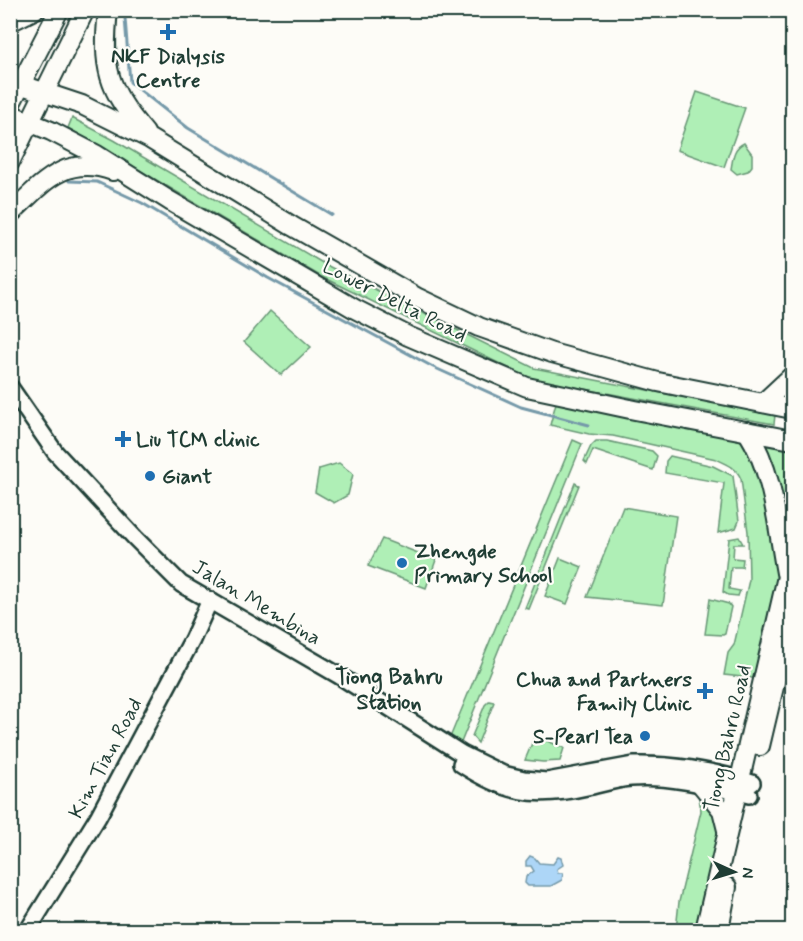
<svg xmlns="http://www.w3.org/2000/svg" width="803" height="941" font-family="Mynerve,sans-serif">
  <style>
    .green { fill: #afefb6; stroke: #679675; stroke-width: 1.5 }
    .water { fill: #add6f7; stroke: #7499a9; stroke-width: 1.5 }
    .lines { fill: none; stroke-linecap: round; stroke-linejoin: round }
    .stream { stroke: #7499a9; stroke-width: 3 }
    .minor-casing { stroke: #1f3d34; stroke-width: 20 }
    .major-casing { stroke: #1f3d34; stroke-width: 22 }
    .minor { stroke: #fdfcf7; stroke-width: 15 }
    .major { stroke: #fdfcf7; stroke-width: 18 }
    .poi-dot { fill: #1f6fb2; stroke: #fdfcf7; stroke-width: 2 }
    .labels { text-anchor: middle; stroke-width: 4.5; stroke-linejoin: round; paint-order: stroke }
    .poi-label { font-size: 21px; font-weight: bold; fill: #1f3d34; stroke: #fdfcf7; text-anchor: start }
    .street-label { font-size: 21px; fill: #1f3d34; stroke: #fdfcf7 }
    .neighbourhood-label { font-size: 22px; font-weight: bold; fill: #1f3d34; stroke: #fdfcf7 }
  </style>
  <rect width="100%" height="100%" fill="#fdfcf7"/>
  <filter id="ink" filterUnits="userSpaceOnUse"><feTurbulence type="fractalNoise" baseFrequency=".0167" numOctaves="2"/><feDisplacementMap in="SourceGraphic" scale="12" xChannelSelector="R" yChannelSelector="G"/><feConvolveMatrix kernelMatrix="1 2 1 2 8 2 1 2 1" color-interpolation-filters="sRGB"/></filter>
  <g filter="url(#ink)">
    <g class="green">
      <polygon points="697,92 745,108 724,167 677,150"/>
      <polygon points="72,118 114,140 326,265 534,368 775,415 774,424 531,379 320,276 68,128"/>
      <path d="M744 143 752 154V166L748 171 737 174 731 169C733 158 733 148 744 143Z"/>
      <polygon points="270,311 311,347 281,375 244,342"/>
      <path d="M557 399 792 444V538L761 679 724 675 728 653 734 645 749 580 748 532 741 479C736 467 727 464 716 459L613 436 589 434 550 425Z"/>
      <polygon points="573,440 582,444 460,745 449,740"/>
      <polygon points="596,441 607,441 652,451 657,456 653,470 593,450 587,464 584,461 591,446"/>
      <polygon points="670,456 713,466 733,476 739,521 736,528 718,533 724,483 665,473 666,461"/>
      <polygon points="339,463 353,474 348,495 334,503 315,492 319,469"/>
      <polygon points="575,483 579,485 529,609 525,608"/>
      <polygon points="623,507 676,516 663,605 587,597"/>
      <polygon points="739,537 743,544 734,544 733,558 743,559 742,567 731,567 729,589 740,591 738,596 728,595 723,592 729,539"/>
      <polygon points="382,539 436,560 426,588 368,566"/>
      <polygon points="560,558 582,567 567,604 545,596"/>
      <polygon points="710,599 729,604 731,607 725,634 723,635 705,634"/>
      <polygon points="489,701 494,702 478,743 472,736 485,705"/>
      <polygon points="535,736 564,748 560,761 543,762 525,760"/>
      <path d="M699 798C706 804 713 810 717 820 726 846 700 901 696 930H676L679 902 701 811Z"/>
    </g>
    <polygon class="water" points="530,856 535,858 539,863 553,864 558,857 561,858 563,865 557,869 558,873 563,873 562,880 551,886 528,886 525,883 526,877 534,871 531,866 526,866 526,861"/>
    <g class="lines">
      <g class="stream">
        <polyline points="127,10 125,18 130,82 188,128 332,215"/>
        <polyline points="69,181 97,182 142,203 268,278 433,367 521,407 589,425"/>
      </g>
      <g class="minor-casing">
        <g id="minor">
          <path d="M10 387 55 452 135 538 181 584 338 675 462 754 503 774 524 779 547 781 634 765C673 764 714 771 752 783"/>
          <path d="M461 764C505 793 535 799 587 787 601 784 617 779 631 778 671 775 711 786 749 795"/>
          <polyline points="28,930 98,817 192,640 210,600"/>
        </g>
      </g>
      <g class="major-casing">
        <g id="major">
          <path d="M108 10C102 67 107 89 145 133"/>
          <polyline points="10,22 34,10"/>
          <polyline points="10,81 82,105 150,139 292,226 418,298 479,327 552,353 658,382 792,409"/>
          <polyline points="10,105 59,10"/>
          <polyline points="10,114 51,131 97,155 170,201 355,309 408,336 527,387 635,410 792,440"/>
          <polyline points="10,162 85,10"/>
          <path d="M10 214C43 183 64 154 113 171"/>
          <polyline points="763,403 792,376"/>
          <path d="M747 431C774 473 777 525 786 573"/>
          <polyline points="760,746 792,611"/>
          <polyline points="700,783 722,810 727,830"/>
          <polyline points="705,930 792,555"/>
          <polyline points="719,930 727,887"/>
        </g>
      </g>
      <use href="#minor" class="minor"/>
      <use href="#major" class="major"/>
    </g>
  </g>
  <g class="poi-dot">
    <path d="M165 23h6v6h6v6h-6v6h-6v-6h-6v-6h6z"/>
    <path d="M120 430h6v6h6v6h-6v6h-6v-6h-6v-6h6z"/>
    <circle cx="150" cy="476" r="6"/>
    <circle cx="402" cy="563" r="6"/>
    <path d="M702 682h6v6h6v6h-6v6h-6v-6h-6v-6h6z"/>
    <circle cx="645" cy="736" r="6"/>
  </g>
  <g class="labels">
    <g class="poi-label">
      <text x="168" y="63" text-anchor="middle">NKF Dialysis<tspan x="168" dy="24">Centre</tspan></text>
      <text x="136" y="446">Liu TCM clinic</text>
      <text x="162" y="483">Giant</text>
      <text x="414" y="558">Zhengde<tspan x="414" dy="24">Primary School</tspan></text>
      <text x="692" y="686" text-anchor="end">Chua and Partners<tspan x="692" dy="24">Family Clinic</tspan></text>
      <text x="633" y="743" text-anchor="end">S-Pearl Tea</text>
    </g>
    <g class="street-label">
      <text transform="translate(395 300) rotate(27)" y="7">Lower Delta Road</text>
      <text transform="translate(257 602) rotate(31)" y="7">Jalan Membina</text>
      <text transform="translate(727 738) rotate(-77)" y="7">Tiong Bahru Road</text>
      <text transform="translate(105 758) rotate(-62)" y="7">Kim Tian Road</text>
    </g>
    <g class="neighbourhood-label">
      <text x="389" y="684">Tiong Bahru<tspan x="389" dy="25">Station</tspan></text>
    </g>
  </g>
  <rect width="803" height="941" fill="none" stroke="#fdfcf7" stroke-width="36"/>
  <rect x="18" y="18" width="767" height="905" fill="none" stroke="#1f3d34" stroke-width="2" filter="url(#ink)"/>
  <g transform="translate(734 872) rotate(94)" stroke="#fdfcf7" stroke-width="4.5" paint-order="stroke">
  <path d="M0-4.5L10 22L0 15L-10 22Z" fill="#1f3d34"/>
  <text y="-9" font-size="16" font-weight="bold" text-anchor="middle" fill="#1f3d34">N</text>
  </g>
</svg>
